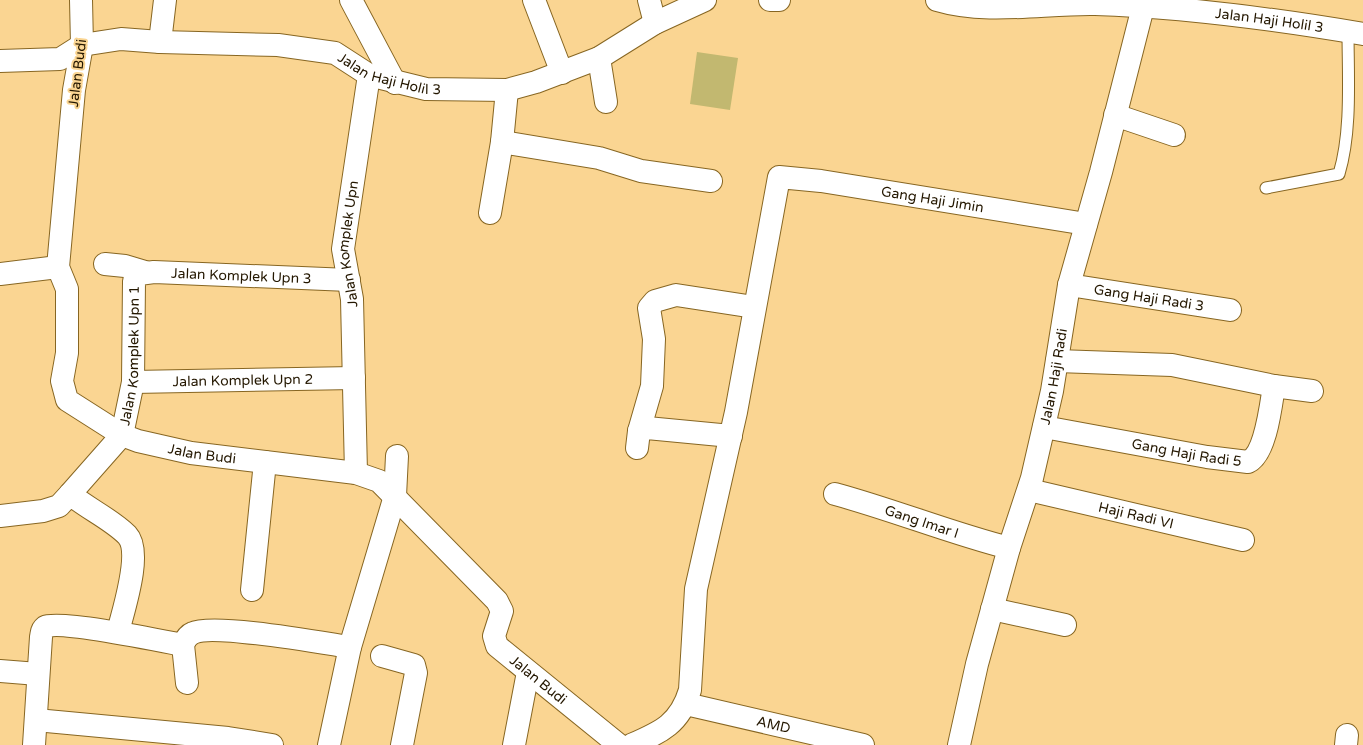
<svg xmlns="http://www.w3.org/2000/svg" width="1363" height="745" font-family="'Varela Round',sans-serif">
  <style>
    .building { fill: #c2b870 }
    .lines { fill: none; stroke-linecap: round; stroke-linejoin: round }
    .lane-casing { stroke: #876622; stroke-width: 13 }
    .street-casing { stroke: #876622; stroke-width: 24 }
    .lane { stroke: #fff; stroke-width: 11 }
    .street { stroke: #fff; stroke-width: 22 }
    .labels { text-anchor: middle; stroke-width: 4; stroke-linejoin: round; paint-order: stroke }
    .street-label { font-size: 14px; fill: #241700; stroke: #fad592 }
  </style>
  <rect width="100%" height="100%" fill="#fad592"/>
  <polygon class="building" points="697,52 738,58 730,110 690,104"/>
  <g class="lines">
    <g class="lane-casing">
      <path id="lane" d="M1266 188 1339 174C1352 131 1348 76 1348 31"/>
    </g>
    <g class="street-casing">
      <g id="street">
        <path id="s1" d="M81 0 82 45 74 90 58 267 67 289V353L62 381 67 400 122 435 138 441 191 453 356 473 379 481 497 601 502 611 494 636 497 646 619 745"/>
        <polyline points="351,0 395,83"/>
        <polyline points="534,0 562,73"/>
        <polyline points="649,0 655,23"/>
        <polyline points="770,0 779,0"/>
        <path id="s2" d="M937 0C987 15 1044 3 1095 4 1184 7 1275 19 1363 34"/>
        <polyline points="160,42 165,0"/>
        <polyline points="599,58 606,102"/>
        <path id="s3" d="M0 61 60 59 82 45 121 39 160 42 278 45 335 53 369 75 426 89 507 90 536 82 599 58 655 23 705 0"/>
        <polyline points="1115,115 1174,135"/>
        <polyline points="502,142 599,158 641,171 711,181"/>
        <polyline points="490,213 502,142 507,90"/>
        <polyline points="105,264 125,266 145,272"/>
        <polyline points="0,274 58,267"/>
        <path id="s4" d="M1069 285 1230 310"/>
        <polyline points="1057,361 1172,365 1274,386 1312,391"/>
        <path id="s5" d="M133 382 354 378"/>
        <path id="s6" d="M1044 427 1207 457 1248 462C1266 454 1271 404 1274 386"/>
        <polyline points="639,431 652,386 654,339 649,308 655,301 676,295 754,307"/>
        <polyline points="637,448 639,431 647,428 731,436"/>
        <path id="s7" d="M356 473 352 299 343 249 369 75"/>
        <path id="s8" d="M1029 490 1243 540"/>
        <path id="s9" d="M70 494 122 435 133 382 134 281 139 274 154 272 349 280"/>
        <path id="s10" d="M835 494C894 510 950 533 1009 548"/>
        <path d="M0 516 43 511 59 506 70 494C88 509 111 519 127 535 143 552 123 611 118 632"/>
        <polyline points="252,590 265,462"/>
        <polyline points="992,609 1065,625"/>
        <polyline points="382,656 414,665 416,673 402,745"/>
        <polyline points="0,671 38,674"/>
        <path d="M187 683 183 645C185 640 188 635 193 633 212 623 323 643 350 647"/>
        <path id="s11" d="M686 704 863 745"/>
        <polyline points="36,720 228,738 272,745"/>
        <path d="M34 745 41 637C42 633 41 630 45 627 59 620 162 641 183 645"/>
        <polyline points="329,745 350,647 395,496 397,456"/>
        <polyline points="514,745 528,672"/>
        <path id="s12" d="M631 745C661 732 680 724 690 690L696 589 736 412 779 177 821 181 1086 224"/>
        <path id="s13" d="M959 745 977 664 1009 548 1032 478 1052 391 1069 285 1101 172 1143 7"/>
        <polyline points="1346,745 1347,735"/>
      </g>
    </g>
    <use href="#lane" class="lane"/>
    <use href="#street" class="street"/>
  </g>
  <g class="labels">
    <g class="street-label">
      <text dy="5" stroke="none"><textPath href="#s2" startOffset="334">Jalan Haji Holil 3</textPath></text>
      <text dy="5" stroke="none"><textPath href="#s3" startOffset="400">Jalan Haji Holil 3</textPath></text>
      <text transform="translate(77 73) rotate(-83)" y="5">Jalan Budi</text>
      <text dy="5" stroke="none"><textPath href="#s12" startOffset="761">Gang Haji Jimin</textPath></text>
      <text dy="5" stroke="none"><textPath href="#s7" startOffset="230">Jalan Komplek Upn</textPath></text>
      <text dy="5" stroke="none"><textPath href="#s9" startOffset="345">Jalan Komplek Upn 3</textPath></text>
      <text dy="5" stroke="none"><textPath href="#s4" startOffset="81">Gang Haji Radi 3</textPath></text>
      <text dy="5" stroke="none"><textPath href="#s9" startOffset="159">Jalan Komplek Upn 1</textPath></text>
      <text dy="5" stroke="none"><textPath href="#s13" startOffset="381">Jalan Haji Radi</textPath></text>
      <text dy="5" stroke="none"><textPath href="#s5" startOffset="110">Jalan Komplek Upn 2</textPath></text>
      <text dy="5" stroke="none"><textPath href="#s6" startOffset="145">Gang Haji Radi 5</textPath></text>
      <text dy="5" stroke="none"><textPath href="#s1" startOffset="552">Jalan Budi</textPath></text>
      <text dy="5" stroke="none"><textPath href="#s8" startOffset="110">Haji Radi VI</textPath></text>
      <text dy="5" stroke="none"><textPath href="#s10" startOffset="91">Gang Imar I</textPath></text>
      <text dy="5" stroke="none"><textPath href="#s1" startOffset="1001">Jalan Budi</textPath></text>
      <text dy="5" stroke="none"><textPath href="#s11" startOffset="90">AMD</textPath></text>
    </g>
  </g>
</svg>
